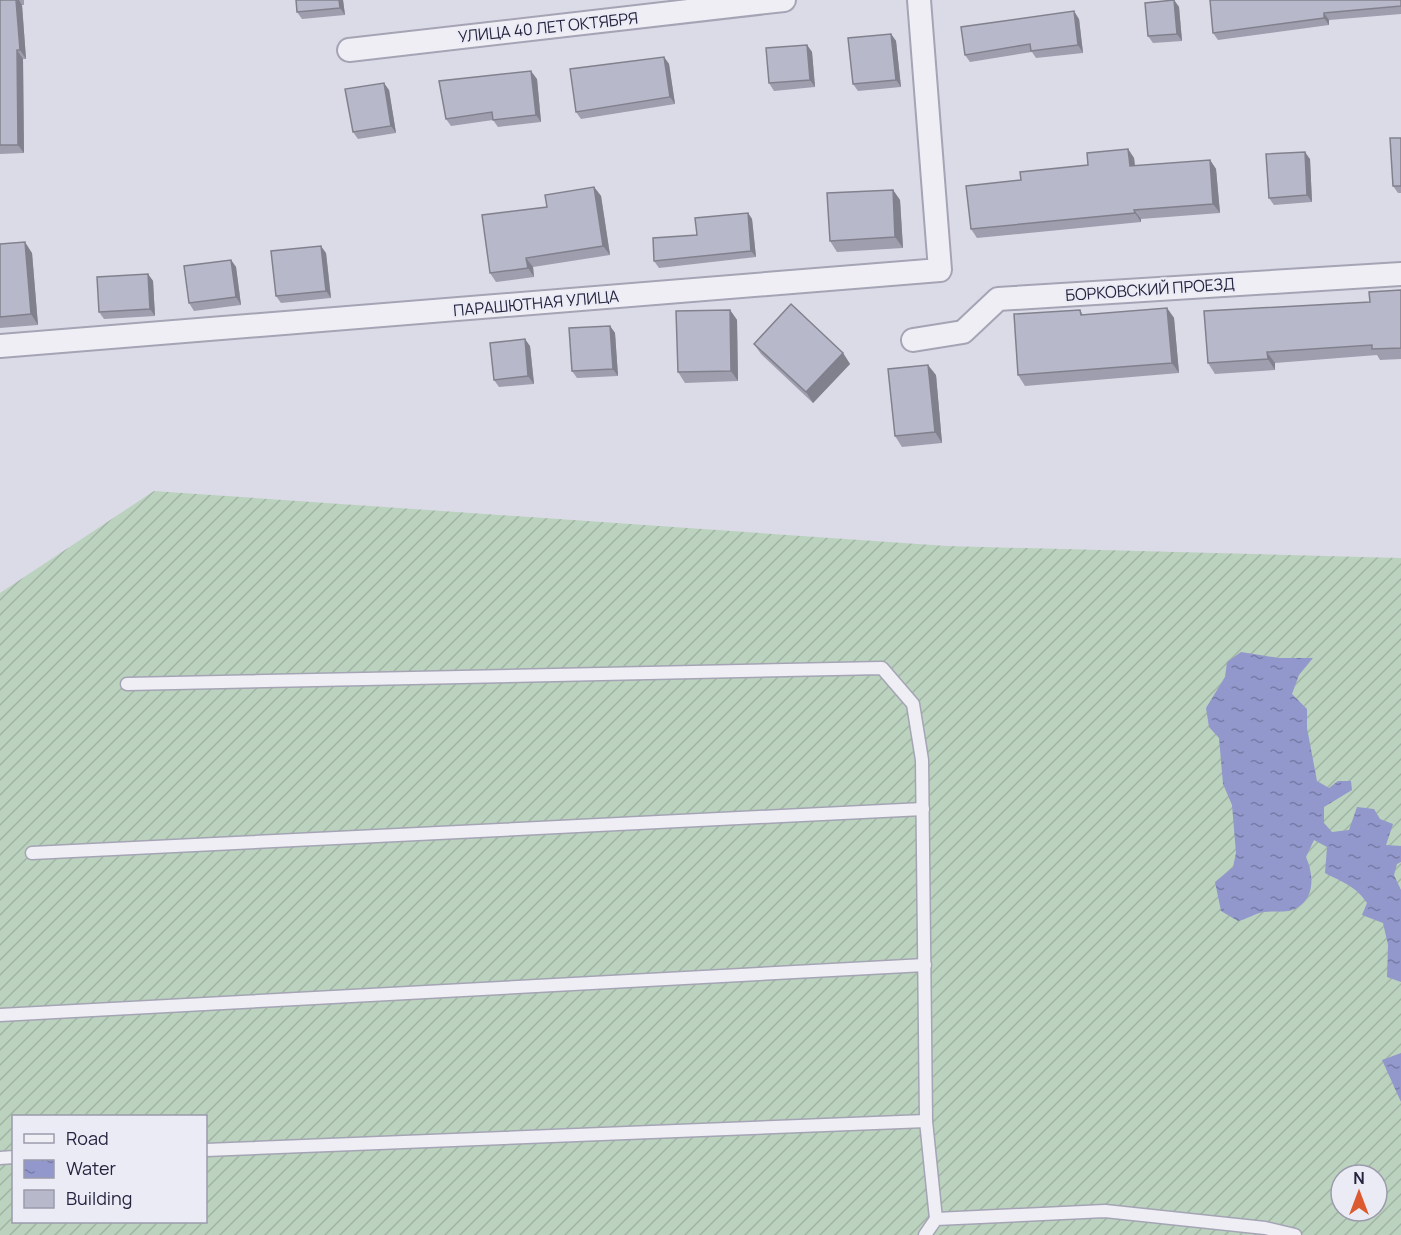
<svg xmlns="http://www.w3.org/2000/svg" width="1401" height="1235" font-family="Manrope,sans-serif">
  <style>
    .garden { fill: url(#garden-furrows); fill-rule: evenodd }
    .water { fill: url(#water-ripples) }
    .lines { fill: none; stroke-linecap: round; stroke-linejoin: round }
    .service-casing { stroke: #a4a4b5; stroke-width: 15 }
    .minor-casing { stroke: #a4a4b5; stroke-width: 26 }
    .service { stroke: #efeef5; stroke-width: 12 }
    .minor { stroke: #efeef5; stroke-width: 22 }
    .wall { fill: #9e9eaf }
    .shaded-wall { fill: #81818e }
    .building { fill: #b8b8cb; stroke: #81818e; stroke-width: 1.5 }
    .labels { text-anchor: middle; stroke-width: 4.5; stroke-linejoin: round; paint-order: stroke }
    .street-label { font-size: 16px; fill: #24243f; stroke: #ebebf5 }
  </style>
  <defs>
    <pattern id="garden-furrows" width="10" height="10" patternUnits="userSpaceOnUse" patternTransform="scale(1.5)"><rect width="10" height="10" fill="#bbd2be"/><path d="M-1 1l2-2M0 10L10 0M9 11l2-2" fill="none" stroke="#a1b4a4"/></pattern>
    <pattern id="water-ripples" width="26" height="14" patternUnits="userSpaceOnUse" patternTransform="scale(1.5)"><rect width="26" height="14" fill="#9297cc"/><path d="M2 4q2-2 4 0t4 0M15 11q2-2 4 0t4 0" fill="none" stroke="#777ba7"/></pattern>
  </defs>
  <rect width="100%" height="100%" fill="#dbdbe8"/>
  <path class="garden" d="M154 491 947 546 1401 558V1235H0V593ZM14 1116H206V1222H14ZM1341 1175H1377V1211H1341Z"/>
  <g class="water">
    <path d="M1241 652 1279 658H1313L1299 675 1292 694 1307 709V728L1317 781 1329 788 1338 781H1351L1352 790 1324 807V823L1332 832 1349 830 1357 807 1374 809 1380 819 1393 824 1386 845 1401 846V862L1397 864 1394 875 1401 890V982L1387 977 1388 945 1383 923 1362 915 1367 903C1356 886 1342 882 1325 873L1327 847 1314 840 1306 857C1315 877 1315 904 1289 911 1281 912 1272 911 1264 912 1256 913 1247 919 1238 921L1221 911 1215 882 1233 867 1236 853 1232 805 1223 784 1219 738 1209 727 1206 708 1225 677 1227 662Z"/>
    <polygon points="1401,1053 1401,1102 1382,1060"/>
  </g>
  <g class="lines">
    <g class="service-casing">
      <g id="service">
        <polyline points="127,684 882,668 913,704 922,760 926,1121 936,1219"/>
        <polyline points="32,853 923,809"/>
        <polyline points="0,1015 925,965"/>
        <polyline points="206,1150 926,1121"/>
        <polyline points="0,1158 14,1157"/>
        <polyline points="925,1235 936,1219 1105,1211 1265,1228 1295,1235"/>
      </g>
    </g>
    <g class="minor-casing">
      <g id="minor">
        <polyline points="349,50 784,0"/>
        <polyline points="913,340 963,332 998,299 1401,274"/>
        <polyline points="0,346 940,270 919,0"/>
      </g>
    </g>
    <use href="#service" class="service"/>
    <use href="#minor" class="minor"/>
  </g>
  <g class="wall">
    <polygon points="0,0 24,0 24,5 22,5 26,59 23,59 24,153 0,154"/>
    <polygon points="296,0 343,0 345,15 302,19 297,12"/>
    <polygon points="1174,0 1179,7 1182,41 1153,43 1148,36"/>
    <polygon points="1401,0 1401,14 1329,20 1329,25 1218,40 1213,33"/>
    <polygon points="1079,19 1083,53 1036,58 1032,52 970,62 965,55"/>
    <polygon points="891,34 896,41 901,87 858,91 853,84"/>
    <polygon points="807,45 812,52 815,87 774,91 769,83"/>
    <polygon points="664,57 669,64 675,104 581,119 576,112"/>
    <polygon points="537,79 541,122 498,127 493,120 451,126 446,119"/>
    <polygon points="389,90 396,133 358,139 353,132"/>
    <polygon points="1401,138 1401,193 1398,193 1393,186"/>
    <polygon points="1128,149 1134,158 1135,166 1210,160 1216,169 1220,213 1141,219 1141,222 977,238 971,229 1088,165"/>
    <polygon points="1310,159 1312,202 1274,205 1269,198"/>
    <polygon points="594,187 601,196 610,255 533,267 534,277 496,282 490,273 547,207"/>
    <polygon points="893,190 900,200 903,248 837,252 830,241"/>
    <polygon points="748,213 752,219 756,257 659,268 654,261 697,235"/>
    <polygon points="0,244 32,253 38,325 0,328"/>
    <polygon points="326,253 331,298 281,303 276,296"/>
    <polygon points="231,260 236,267 241,305 194,311 189,303"/>
    <polygon points="148,274 153,281 155,316 104,319 99,312"/>
    <polygon points="1401,290 1401,359 1380,360 1377,355 1275,363 1275,370 1215,374 1208,363"/>
    <polygon points="1167,308 1174,318 1179,373 1025,386 1018,375 1080,310 1083,315"/>
    <polygon points="730,310 737,320 738,381 685,383 678,372"/>
    <polygon points="610,326 615,333 618,376 577,378 572,371"/>
    <polygon points="754,344 843,353 850,364 813,403 761,354"/>
    <polygon points="530,346 534,384 499,387 494,380"/>
    <polygon points="936,375 942,443 902,447 895,436"/>
  </g>
  <g class="shaded-wall">
    <polygon points="16,0 19,0 22,5 26,59 20,50"/>
    <polygon points="339,0 343,0 345,15 340,8"/>
    <polygon points="1174,0 1179,7 1182,41 1177,34"/>
    <polygon points="1074,11 1079,19 1083,53 1078,45"/>
    <polygon points="1324,13 1329,20 1329,25 1324,18"/>
    <polygon points="891,34 896,41 901,87 896,80"/>
    <polygon points="807,45 812,52 815,87 810,80"/>
    <polygon points="17,50 23,59 24,153 18,145"/>
    <polygon points="664,57 669,64 675,104 670,97"/>
    <polygon points="531,71 537,79 541,122 536,115"/>
    <polygon points="384,83 389,90 396,133 391,126"/>
    <polygon points="1128,149 1134,158 1136,175 1130,166"/>
    <polygon points="1305,152 1310,159 1312,202 1307,195"/>
    <polygon points="1210,160 1216,169 1220,213 1213,204"/>
    <polygon points="594,187 601,196 610,255 603,246"/>
    <polygon points="893,190 900,200 903,248 895,237"/>
    <polygon points="1134,210 1141,219 1141,222 1135,213"/>
    <polygon points="748,213 752,219 756,257 751,251"/>
    <polygon points="25,242 32,253 38,325 31,314"/>
    <polygon points="321,246 326,253 331,298 326,291"/>
    <polygon points="526,258 533,267 534,277 528,268"/>
    <polygon points="231,260 236,267 241,305 236,297"/>
    <polygon points="148,274 153,281 155,316 150,309"/>
    <polygon points="1167,308 1174,318 1179,373 1172,363"/>
    <polygon points="730,310 737,320 738,381 731,371"/>
    <polygon points="610,326 615,333 618,376 613,369"/>
    <polygon points="525,339 530,346 534,384 528,376"/>
    <polygon points="1267,352 1275,363 1275,370 1268,359"/>
    <polygon points="843,353 850,364 813,403 806,392"/>
    <polygon points="928,365 936,375 942,443 935,432"/>
  </g>
  <g class="building">
    <polygon points="0,0 16,0 20,50 17,50 18,145 0,145"/>
    <polygon points="296,0 339,0 340,8 297,12"/>
    <polygon points="1174,0 1177,34 1148,36 1145,3"/>
    <polygon points="1210,0 1401,0 1401,6 1324,13 1324,18 1213,33"/>
    <polygon points="1074,11 1078,45 1031,51 1030,44 965,55 961,27"/>
    <polygon points="891,34 896,80 853,84 848,38"/>
    <polygon points="807,45 810,80 769,83 766,48"/>
    <polygon points="664,57 670,97 576,112 570,69"/>
    <polygon points="531,71 536,115 493,120 492,112 446,119 439,81"/>
    <polygon points="384,83 391,126 353,132 345,89"/>
    <polygon points="1390,138 1401,138 1401,186 1393,186"/>
    <polygon points="1128,149 1130,166 1210,160 1213,204 1134,210 1135,213 971,229 966,186 1021,180 1020,172 1088,165 1087,153"/>
    <polygon points="1305,152 1307,195 1269,198 1266,154"/>
    <polygon points="594,187 603,246 526,258 528,268 490,273 482,215 547,207 545,195"/>
    <polygon points="893,190 895,237 830,241 827,193"/>
    <polygon points="748,213 751,251 654,261 653,238 697,235 695,218"/>
    <polygon points="25,242 31,314 0,317 0,244"/>
    <polygon points="321,246 326,291 276,296 271,251"/>
    <polygon points="231,260 236,297 189,303 184,266"/>
    <polygon points="148,274 150,309 99,312 97,277"/>
    <polygon points="1401,290 1401,348 1372,349 1372,345 1267,352 1268,359 1208,363 1204,311 1370,302 1369,292"/>
    <polygon points="791,304 843,353 806,392 754,344"/>
    <polygon points="1167,308 1172,363 1018,375 1014,314 1080,310 1081,315"/>
    <polygon points="730,310 731,371 678,372 676,311"/>
    <polygon points="610,326 613,369 572,371 569,328"/>
    <polygon points="525,339 528,376 494,380 490,343"/>
    <polygon points="928,365 935,432 895,436 888,369"/>
  </g>
  <g class="labels">
    <g class="street-label">
      <text transform="translate(548 27) rotate(-6)" y="6">УЛИЦА 40 ЛЕТ ОКТЯБРЯ</text>
      <text transform="translate(1150 289) rotate(-4)" y="6">БОРКОВСКИЙ ПРОЕЗД</text>
      <text transform="translate(536 303) rotate(-5)" y="6">ПАРАШЮТНАЯ УЛИЦА</text>
    </g>
  </g>
  <rect x="12" y="1115" width="195" height="108" fill="#ebebf5" stroke="#9b9bac" stroke-width="1.5"/>
  <rect x="24" y="1134" width="30" height="9" fill="#efeef5" stroke="#9b9bac" stroke-width="1.5"/>
  <text x="66" y="1145" font-size="18" fill="#24243f">Road</text>
  <rect x="24" y="1160" width="30" height="18" fill="url(#water-ripples)" stroke="#9b9bac" stroke-width="1.5"/>
  <text x="66" y="1175" font-size="18" fill="#24243f">Water</text>
  <rect x="24" y="1190" width="30" height="18" fill="#b8b8cb" stroke="#9b9bac" stroke-width="1.5"/>
  <text x="66" y="1205" font-size="18" fill="#24243f">Building</text>
  <g transform="translate(1359 1193)"><circle r="28" fill="#ebebf5" stroke="#9b9bac" stroke-width="1.5"/>
  <path d="M0-4.5L10 22L0 15L-10 22Z" fill="#dc5a30"/>
  <text y="-9" font-size="16" font-weight="bold" text-anchor="middle" fill="#24243f">N</text>
  </g>
</svg>
